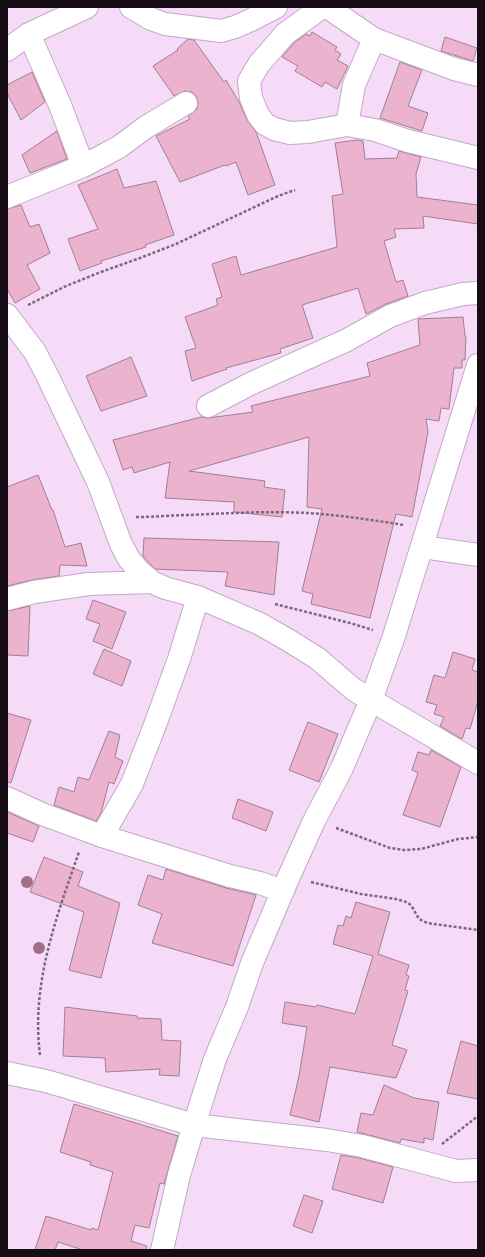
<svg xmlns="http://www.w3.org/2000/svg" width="485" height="1257" font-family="Arial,sans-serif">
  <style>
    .building { fill: #ecb3cf; stroke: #a17f90 }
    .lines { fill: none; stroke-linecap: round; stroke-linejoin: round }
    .minor-casing { stroke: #c2a9c5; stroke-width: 24 }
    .path { stroke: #7a697c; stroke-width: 2.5; stroke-dasharray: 3 2; stroke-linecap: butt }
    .minor { stroke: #fff; stroke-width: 22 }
    .tree { fill: #a26f84 }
  </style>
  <rect width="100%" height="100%" fill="#f5dbf8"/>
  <g class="building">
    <polygon points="312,32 337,47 335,50 341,54 337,60 348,66 337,89 325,82 322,87 295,71 298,66 282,57 294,43 306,34 310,36"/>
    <polygon points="445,37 477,48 473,61 441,51"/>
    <polygon points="188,39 194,40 224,82 226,80 239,102 247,120 256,132 275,185 248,195 236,162 226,166 225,165 180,182 156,136 190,119 188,116 197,109 198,102 196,96 192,92 185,91 174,96 153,66 178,50 177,49"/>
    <polygon points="400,62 422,70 408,106 428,113 422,131 380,118"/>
    <polygon points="32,72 45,102 21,120 7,93 7,85"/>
    <polygon points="57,131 67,159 30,173 22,155"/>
    <polygon points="357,140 363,141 365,159 397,158 399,151 421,157 416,174 417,197 478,205 478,224 423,216 424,228 394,229 396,237 384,241 396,282 403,280 408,296 386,304 366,314 358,288 302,305 313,338 280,349 281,353 226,368 227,369 192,381 185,351 196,348 185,317 218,305 216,299 222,297 212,264 236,256 241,275 337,247 332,196 343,194 335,143"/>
    <polygon points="117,169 124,188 156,181 174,235 145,245 146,247 101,261 102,263 80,271 68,239 98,229 78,185"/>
    <polygon points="21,205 30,227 39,224 50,253 27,265 40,289 15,303 7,289 7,209"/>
    <polygon points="463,317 465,336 466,336 465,360 462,360 462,368 454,368 449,409 441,408 439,421 426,419 428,432 412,517 396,514 370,618 311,604 313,594 302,591 322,509 307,507 309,437 189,471 265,481 264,487 285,490 282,517 234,512 234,502 165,498 170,462 134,473 132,467 123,470 113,440 201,417 208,418 253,412 251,406 370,376 367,363 420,345 418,319"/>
    <polygon points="131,357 147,396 101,411 86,376"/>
    <polygon points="38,475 52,510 53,510 65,547 81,543 87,566 60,565 59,576 32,580 7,586 7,487"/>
    <polygon points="144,538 279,542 274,595 225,586 228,572 155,569 143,556"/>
    <polygon points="93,600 126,612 112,649 93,641 100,624 86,619"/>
    <polygon points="30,606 28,656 7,655 7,611"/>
    <polygon points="104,649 131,661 122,686 93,674"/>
    <polygon points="453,652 475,659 472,670 478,672 478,701 470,729 466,728 462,739 440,726 444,717 434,714 437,705 426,702 434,675 445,678"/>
    <polygon points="7,713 31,720 11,783 7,782"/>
    <polygon points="308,722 338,734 319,782 289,770"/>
    <polygon points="109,731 120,735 115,757 123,761 114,784 109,782 101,813 96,821 54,805 59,787 74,792 78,777 89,780"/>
    <polygon points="431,750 461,767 440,827 403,815 418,773 412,770 418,752 429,755"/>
    <polygon points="238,799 273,812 266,831 232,818"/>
    <polygon points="7,812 39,826 33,842 7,833"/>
    <polygon points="44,857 83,872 78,886 120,903 101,978 69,970 84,912 30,892"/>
    <polygon points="166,869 226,888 256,895 233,966 152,943 162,914 138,905 148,875 163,880"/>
    <polygon points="356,902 390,912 378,954 409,965 406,975 409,976 405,990 408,991 392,1045 407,1050 396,1078 330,1067 319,1122 290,1115 299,1076 307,1027 282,1023 285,1002 316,1007 317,1005 355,1014 373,956 333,944 338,925 343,926 346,916 351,918"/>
    <polygon points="65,1007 137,1016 137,1018 161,1019 162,1040 181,1041 179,1076 159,1075 160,1069 106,1072 105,1058 63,1056"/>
    <polygon points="461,1041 478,1046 478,1099 447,1093"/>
    <polygon points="384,1085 414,1098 439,1102 433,1140 424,1138 424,1143 401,1139 400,1143 357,1132 361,1113 373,1115"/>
    <polygon points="74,1104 178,1136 164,1184 160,1183 149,1228 135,1225 131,1241 147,1246 146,1250 83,1250 58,1242 55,1250 35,1250 46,1216 91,1230 92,1228 98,1230 113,1172 90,1165 91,1162 60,1152"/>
    <polygon points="341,1155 359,1158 393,1167 383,1203 332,1189"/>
    <polygon points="304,1195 323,1201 312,1233 293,1226"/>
  </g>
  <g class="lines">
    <g class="minor-casing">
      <g id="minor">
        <polyline points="131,7 151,19 165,24 221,31 235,27 251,20 276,7"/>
        <polyline points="322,7 285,34 259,64 249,81 251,98 258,115 265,124 274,129 290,133 308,132 347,125 375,130 408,141 478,158"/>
        <polyline points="327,7 374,39 454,69 478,75"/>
        <polyline points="29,34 60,105 83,166"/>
        <polyline points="7,50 29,34 87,7"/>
        <polyline points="347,125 354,85 374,39"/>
        <polyline points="7,197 83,166 104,155 119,147 146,127 186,103"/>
        <polyline points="7,315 35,352 48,377 98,482 121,544 129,559 139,571 152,582 165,588 198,597 260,624 288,640 317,658 353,689 371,700 478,763"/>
        <polyline points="208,406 250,384 347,340 390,316 425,303 463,294 478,293"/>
        <polyline points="423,547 478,555"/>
        <polyline points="7,599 34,592 89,584 152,582"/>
        <polyline points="7,798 42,814 102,836 230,876 260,883 283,891"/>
        <polyline points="102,836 132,784 155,725 179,659 198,597"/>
        <polyline points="7,1073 46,1081 194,1125 327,1140 362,1146 456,1171 478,1170"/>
        <polyline points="162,1250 179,1175 194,1125 215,1059 237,1007 252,963 290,874 315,819 342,768 371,700 394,636 478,365"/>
      </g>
    </g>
    <g class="path">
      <polyline points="28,305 66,286 101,272 140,258 176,244 278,196 295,190"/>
      <path d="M136 517C155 517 173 515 191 515 230 513 269 511 307 513 340 515 372 520 404 525"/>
      <polyline points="275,604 350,623 373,630"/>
      <polyline points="336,828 390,848 404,850 421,849 458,839 478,837"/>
      <polyline points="311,882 361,894 396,899 406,902 411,905 419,919 427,923 478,930"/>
      <path d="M40 1055C31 984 56 918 79 852"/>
      <polyline points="442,1144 478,1116"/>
    </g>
    <use href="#minor" class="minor"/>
  </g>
  <g class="tree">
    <circle cx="27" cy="882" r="6"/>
    <circle cx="39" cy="948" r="6"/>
  </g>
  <rect width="485" height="1257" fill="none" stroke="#150c16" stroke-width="16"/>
</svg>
